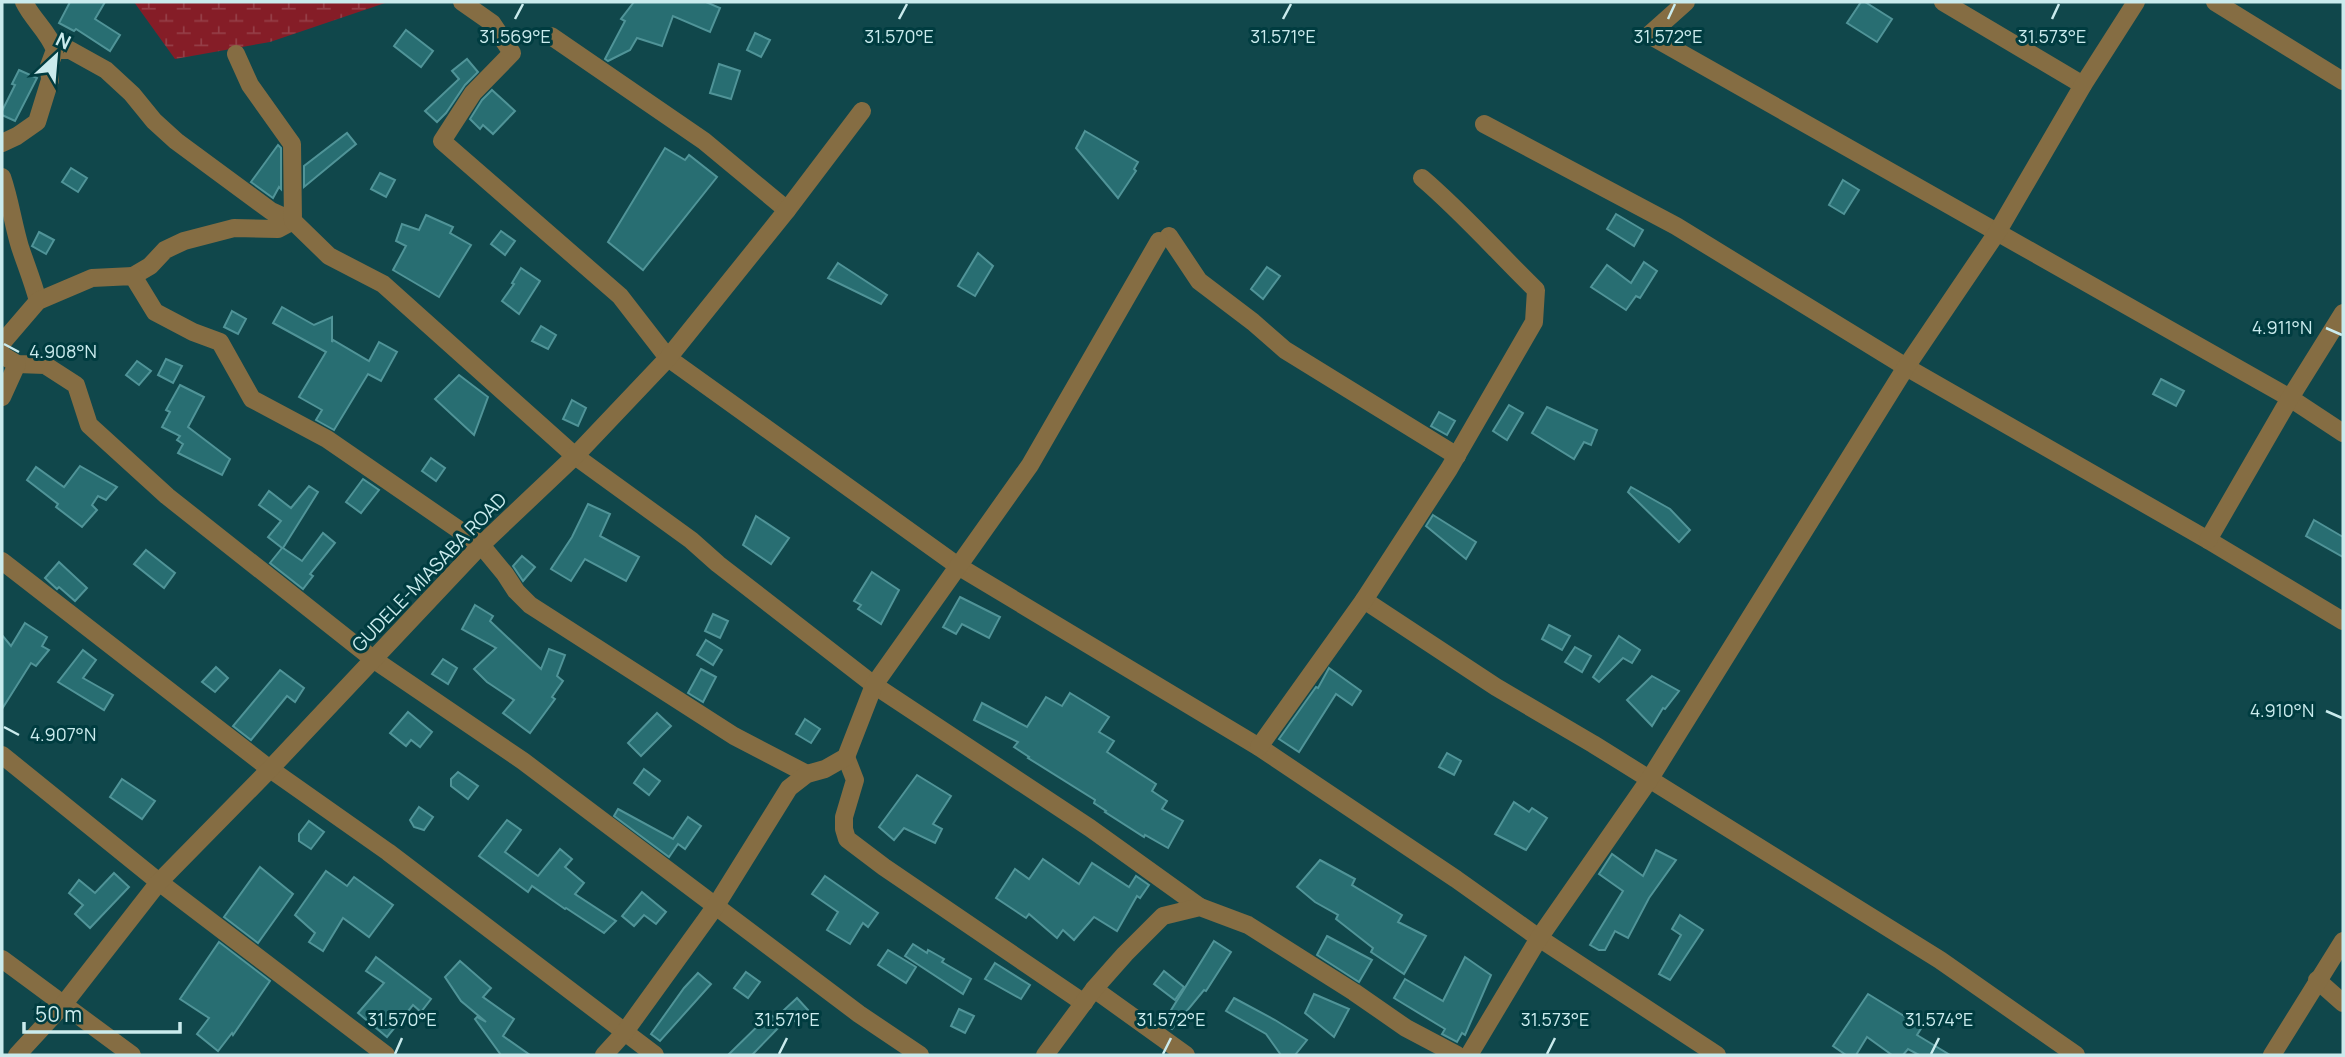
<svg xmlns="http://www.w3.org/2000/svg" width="2345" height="1057" font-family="Manrope,sans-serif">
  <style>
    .wetland { fill: url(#wetland-marsh) }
    .building { fill: #286e72; stroke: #509498; stroke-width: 2 }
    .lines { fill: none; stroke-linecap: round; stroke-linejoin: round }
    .minor { stroke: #856d43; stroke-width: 18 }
    .tertiary { stroke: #856d43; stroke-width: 18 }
    .ticks { fill: none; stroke: #caebed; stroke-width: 2.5 }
    .labels { text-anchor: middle; stroke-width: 6; stroke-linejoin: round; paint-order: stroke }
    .street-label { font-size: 19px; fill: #caebed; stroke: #003c40 }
    .ticks-label { font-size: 18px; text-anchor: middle; fill: #caebed; stroke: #003c40; stroke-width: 6; stroke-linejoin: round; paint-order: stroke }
  </style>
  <defs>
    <pattern id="wetland-marsh" width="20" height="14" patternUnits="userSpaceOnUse" patternTransform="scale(1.75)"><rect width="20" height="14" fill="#851d27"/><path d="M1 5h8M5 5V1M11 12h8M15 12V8" fill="none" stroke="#953e47"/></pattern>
  </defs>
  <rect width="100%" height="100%" fill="#10474b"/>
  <polygon class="wetland" points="134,2 388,2 270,42 175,59"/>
  <g class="building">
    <polygon points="70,2 105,2 95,19 120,35 110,51 76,29 74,31 59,23"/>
    <polygon points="634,2 706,2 720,8 710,32 673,16 662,46 637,38 630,50 608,61 605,59 625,21 621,19"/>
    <polygon points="1861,2 1865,2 1892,19 1877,42 1847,23"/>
    <polygon points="406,30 433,51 421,67 394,46"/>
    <polygon points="755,33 770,40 761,57 747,50"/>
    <polygon points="467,59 478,72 465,85 446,113 437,122 425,111 459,79 452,71"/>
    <polygon points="719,64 740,71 731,99 710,93"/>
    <polygon points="19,70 37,78 15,121 2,115 2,111 15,85 12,84"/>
    <polygon points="492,90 515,111 493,134 483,125 480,129 470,119 482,100"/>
    <polygon points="1085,131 1138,162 1134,169 1136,171 1118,198 1076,148"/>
    <polygon points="347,133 356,144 304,187 304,166"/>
    <polygon points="278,145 281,148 281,189 279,187 273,198 251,182"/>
    <polygon points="665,148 685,160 689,155 717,177 643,270 608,242"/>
    <polygon points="71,168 87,178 78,192 62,182"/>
    <polygon points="380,173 395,180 386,197 371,189"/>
    <polygon points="1843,180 1859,190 1844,214 1829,205"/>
    <polygon points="1616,214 1643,230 1634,246 1607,229"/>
    <polygon points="426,215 453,227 450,233 471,245 439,297 393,270 406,246 396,241 402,224 419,230"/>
    <polygon points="501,231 515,241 505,255 491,244"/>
    <polygon points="39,232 54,240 46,254 32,246"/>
    <polygon points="978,253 993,266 975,296 958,286"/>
    <polygon points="1644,262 1657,271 1640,298 1636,296 1626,310 1591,287 1607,265 1631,283"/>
    <polygon points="838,263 887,295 881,304 828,278"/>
    <polygon points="1267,267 1280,276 1263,299 1251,289"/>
    <polygon points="521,268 540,281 519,314 502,301 514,284 512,283"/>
    <polygon points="282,307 314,325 332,317 332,342 333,340 369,361 379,342 397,352 381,381 368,374 334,430 316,420 322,410 299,397 326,352 273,323"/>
    <polygon points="232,311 246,319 238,334 224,327"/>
    <polygon points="541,326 556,335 548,349 532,341"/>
    <polygon points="166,359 182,366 173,383 158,375"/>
    <polygon points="137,361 151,371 139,385 126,375"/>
    <polygon points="459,375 488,397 474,435 435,399"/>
    <polygon points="2161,379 2184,391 2176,406 2153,394"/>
    <polygon points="180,385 204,397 188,427 230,459 222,475 178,453 183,444 177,440 180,436 162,427 170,412 166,410"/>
    <polygon points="572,400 586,408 578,426 563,419"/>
    <polygon points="1509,405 1523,413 1507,440 1493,431"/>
    <polygon points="1547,407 1597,430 1591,445 1584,442 1574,459 1532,433"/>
    <polygon points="1439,412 1455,421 1447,435 1431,426"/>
    <polygon points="431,458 445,468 436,481 422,471"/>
    <polygon points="80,466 117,487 106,500 98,496 92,505 97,510 82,527 56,507 58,504 27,480 36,467 64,487"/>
    <polygon points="363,479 379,490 361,513 346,502"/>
    <polygon points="309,486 318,492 283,548 302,561 323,533 335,543 310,574 313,576 303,589 270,563 282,548 268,537 281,521 259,505 269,491 291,508"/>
    <polygon points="1631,487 1670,509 1690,530 1679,542 1628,492"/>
    <polygon points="588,504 610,514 600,536 639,557 626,581 585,559 571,581 551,569 572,537"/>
    <polygon points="1433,515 1476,542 1466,559 1426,526"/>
    <polygon points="756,516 789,538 771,564 743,545"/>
    <polygon points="2314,520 2343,537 2343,557 2306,536"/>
    <polygon points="146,550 175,573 164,588 134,564"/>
    <polygon points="522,556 535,567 523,581 513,566"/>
    <polygon points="59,562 87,588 75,601 59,587 57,589 45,578"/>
    <polygon points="872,572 899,590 881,624 858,609 861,605 854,601"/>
    <polygon points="960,597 1000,617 989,638 962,624 956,634 943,627"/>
    <polygon points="475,605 493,616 490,621 541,669 549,649 565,655 557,676 563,681 552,697 555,699 530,733 503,713 514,700 487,682 474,669 496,648 462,629"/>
    <polygon points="713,614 728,621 720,638 705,631"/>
    <polygon points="25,623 47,637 42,646 49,650 36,666 31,663 2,709 2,635 11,646"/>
    <polygon points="1549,625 1570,636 1562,650 1542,639"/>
    <polygon points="1619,636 1640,650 1632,663 1623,658 1599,682 1593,677"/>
    <polygon points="706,640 722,650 713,665 697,655"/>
    <polygon points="1575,647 1591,656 1582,672 1565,662"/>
    <polygon points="83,650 96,660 83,678 113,695 104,710 58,682"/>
    <polygon points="443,659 457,668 448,684 432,674"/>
    <polygon points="216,667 228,678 215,692 202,682"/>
    <polygon points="1329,668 1361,691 1352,705 1336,694 1299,752 1279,739 1316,687 1318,688"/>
    <polygon points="701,669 716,677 703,702 688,693"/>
    <polygon points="280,670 304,688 295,702 287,696 251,740 233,726"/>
    <polygon points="1652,676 1679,691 1665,709 1663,708 1652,726 1627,700"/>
    <polygon points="1070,693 1109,717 1099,732 1114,741 1107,752 1156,784 1152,791 1167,801 1162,809 1183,821 1168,848 1145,835 1144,837 1105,812 1106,811 1094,803 1095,800 1028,758 1029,757 1014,747 1018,742 974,720 982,703 1027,727 1046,697 1062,706"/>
    <polygon points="408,712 432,732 420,747 411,740 406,746 390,733"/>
    <polygon points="657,713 671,726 641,756 628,743"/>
    <polygon points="805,719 820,729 811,743 796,734"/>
    <polygon points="1447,753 1461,761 1454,775 1439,767"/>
    <polygon points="644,769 660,781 649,795 634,783"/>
    <polygon points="458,772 478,786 468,799 451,786 451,779"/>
    <polygon points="917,775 951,796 933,824 942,829 935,843 904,828 894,840 879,827"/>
    <polygon points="122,779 155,801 142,819 110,797"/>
    <polygon points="1514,802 1529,812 1532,808 1547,818 1526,850 1495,834"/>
    <polygon points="419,807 433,817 424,830 414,827 410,820"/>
    <polygon points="618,809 673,839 688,817 701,826 685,849 678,844 669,857 614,816"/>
    <polygon points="507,820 521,830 505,852 538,876 560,849 572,859 565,867 584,883 575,894 616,921 604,933 566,908 565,909 532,886 528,892 479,856"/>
    <polygon points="309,821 324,832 311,849 299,841 299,834"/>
    <polygon points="1656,850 1676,860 1649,898 1628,938 1615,931 1605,950 1599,950 1590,945 1623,891 1599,874 1612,854 1643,876"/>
    <polygon points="1043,859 1079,884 1092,863 1129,887 1136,876 1149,885 1140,898 1137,896 1117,931 1094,917 1074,940 1063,930 1057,938 1029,914 1026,918 996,898 1015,869 1029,879"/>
    <polygon points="1320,860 1355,879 1352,885 1402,915 1398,922 1426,936 1404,974 1371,952 1373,948 1336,919 1338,915 1315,902 1297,887"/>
    <polygon points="260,867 293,894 258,943 224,917"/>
    <polygon points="326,871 347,886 354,877 393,905 369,937 343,918 323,951 309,942 315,933 295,915"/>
    <polygon points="114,873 129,887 90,928 75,914 83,905 69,893 79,880 95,893"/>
    <polygon points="825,876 878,913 868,927 863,923 850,944 827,930 838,912 812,894"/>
    <polygon points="642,892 666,912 656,924 644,915 634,926 622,916"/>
    <polygon points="1680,915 1703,930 1670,980 1659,974 1681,935 1672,929"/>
    <polygon points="1327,936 1372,960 1359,982 1317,955"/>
    <polygon points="1214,941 1231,952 1206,991 1204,990 1172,1029 1163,1023"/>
    <polygon points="219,942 270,981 233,1035 232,1033 218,1051 197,1034 209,1018 180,999"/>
    <polygon points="913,944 927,953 928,950 944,959 942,962 971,979 963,994 905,956"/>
    <polygon points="888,950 916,967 906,983 878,965"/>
    <polygon points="376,957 431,999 421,1012 413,1005 387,1037 358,1013 384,983 366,971"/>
    <polygon points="1465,957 1491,975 1465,1035 1462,1033 1457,1042 1442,1034 1445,1029 1394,998 1405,979 1443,1001"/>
    <polygon points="460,961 491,988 483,997 514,1019 503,1036 530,1055 501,1055 475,1019 477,1017 486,1022 461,1001 445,977"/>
    <polygon points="995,963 1030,985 1021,999 985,979"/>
    <polygon points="1164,971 1184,987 1175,1000 1154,984"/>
    <polygon points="746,972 760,982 748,998 734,988"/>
    <polygon points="698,973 711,984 660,1041 651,1034 684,988"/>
    <polygon points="1314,994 1349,1009 1334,1037 1305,1013"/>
    <polygon points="1868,994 1922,1027 1917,1035 1950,1055 1919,1055 1908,1049 1903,1055 1892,1055 1867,1037 1856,1055 1846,1055 1833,1046"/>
    <polygon points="797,998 808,1010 796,1022 784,1010"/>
    <polygon points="1234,998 1275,1020 1307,1040 1295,1055 1281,1055 1266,1034 1226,1011"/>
    <polygon points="959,1009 974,1016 965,1033 951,1026"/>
    <polygon points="770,1014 782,1024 752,1055 728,1055"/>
  </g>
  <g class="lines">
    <g class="minor">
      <polyline points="462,2 492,23 512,53 473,93 442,141 620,296 668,358 958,566 1259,747 1456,879 1539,938 1717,1055"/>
      <polyline points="1686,2 1649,35 2290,398 2343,433"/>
      <polyline points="1943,2 2083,85"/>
      <polyline points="2215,2 2343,81"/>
      <polyline points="551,36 704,141 787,210"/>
      <polyline points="55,50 70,50 106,70 132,94 154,121 176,141 271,211 293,221 278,229 234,228 184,241 165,250 150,266 133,276"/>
      <polyline points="236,54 250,85 292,144 293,221 329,256 383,284 575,456 691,540 718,564 874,685 1090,828 1200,907"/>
      <polyline points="1484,124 1676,226 1906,367 2208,540 2343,621"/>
      <path d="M2 143 17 136 37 122 50 80 49 66 55 50C48 31 32 19 24 2"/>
      <path d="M2 177C10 200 13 224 20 247 26 265 33 282 38 301"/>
      <polyline points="1169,236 1199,281 1253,322 1285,350 1457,456"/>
      <polyline points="2,343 38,301 92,278 133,276 155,312 193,332 220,342 252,399 327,439 481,545 505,574 516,591 530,605 734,736 807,774"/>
      <polyline points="2,355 17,364 45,365 76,385 89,425 167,496 373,659 523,761 859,1014 920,1055"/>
      <polyline points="2,397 17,364"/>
      <polyline points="2208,540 2290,398 2343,313"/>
      <polyline points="2,561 270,769 388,852 655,1055"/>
      <polyline points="1364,600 1496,687 1593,744 1940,960 2076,1055"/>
      <path d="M1259 747 1364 600 1449 469 1534 322 1536 290C1498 253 1463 213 1422 178"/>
      <polyline points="2,755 159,882 386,1055"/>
      <polyline points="846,757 855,780 844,817 844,829 847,839 884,867 1084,1003"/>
      <polyline points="2,959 132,1055"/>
      <polyline points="2317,980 2343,1003"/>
      <polyline points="1094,989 1186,1055"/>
      <polyline points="604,1055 624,1033 715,907 789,788 807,774 825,769 846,757 874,685 1030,465 1159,241"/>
      <polyline points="1045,1055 1094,989 1125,954 1163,916 1200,907 1248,925 1354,992 1406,1028 1457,1055"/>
      <polyline points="1469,1055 1539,938 1649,780 1906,367 1998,231 2083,85 2136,2"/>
      <polyline points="2272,1055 2343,941"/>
    </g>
    <polyline class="tertiary" points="17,1055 63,1005 159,882 270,769 481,545 575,456 668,358 787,210 862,111"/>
  </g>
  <path class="ticks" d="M515 19 523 4M899 19 907 4M1283 19 1291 4M1668 19 1675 4M2052 19 2059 4M2326 328 2342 335M4 344 19 352M2326 711 2342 718M4 727 19 735M395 1054 402 1038M779 1054 787 1038M1163 1054 1171 1038M1547 1054 1555 1038M1931 1054 1939 1038"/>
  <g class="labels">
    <g class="street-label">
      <text transform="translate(429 572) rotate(-46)" y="7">GUDELE-MIASABA ROAD</text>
    </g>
  </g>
  <g class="ticks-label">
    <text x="515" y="43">31.569°E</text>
    <text x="899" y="43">31.570°E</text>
    <text x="1283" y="43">31.571°E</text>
    <text x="1668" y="43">31.572°E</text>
    <text x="2052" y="43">31.573°E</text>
    <text x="2282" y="334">4.911°N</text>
    <text x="63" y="358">4.908°N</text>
    <text x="2282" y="717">4.910°N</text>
    <text x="63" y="741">4.907°N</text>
    <text x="402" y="1026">31.570°E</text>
    <text x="787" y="1026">31.571°E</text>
    <text x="1171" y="1026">31.572°E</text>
    <text x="1555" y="1026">31.573°E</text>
    <text x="1939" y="1026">31.574°E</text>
  </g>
  <rect width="2345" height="1057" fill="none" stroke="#caebed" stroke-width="7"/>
  <g transform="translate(56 56) rotate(26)" stroke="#003c40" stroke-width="5" paint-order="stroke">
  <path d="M0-5L12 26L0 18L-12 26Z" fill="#caebed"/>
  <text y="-10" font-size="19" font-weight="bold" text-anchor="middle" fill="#caebed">N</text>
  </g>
  <path d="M24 1022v10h156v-10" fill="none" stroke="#caebed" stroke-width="3.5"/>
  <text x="35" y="1022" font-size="21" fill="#caebed" stroke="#003c40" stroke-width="5" paint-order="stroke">50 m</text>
</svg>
